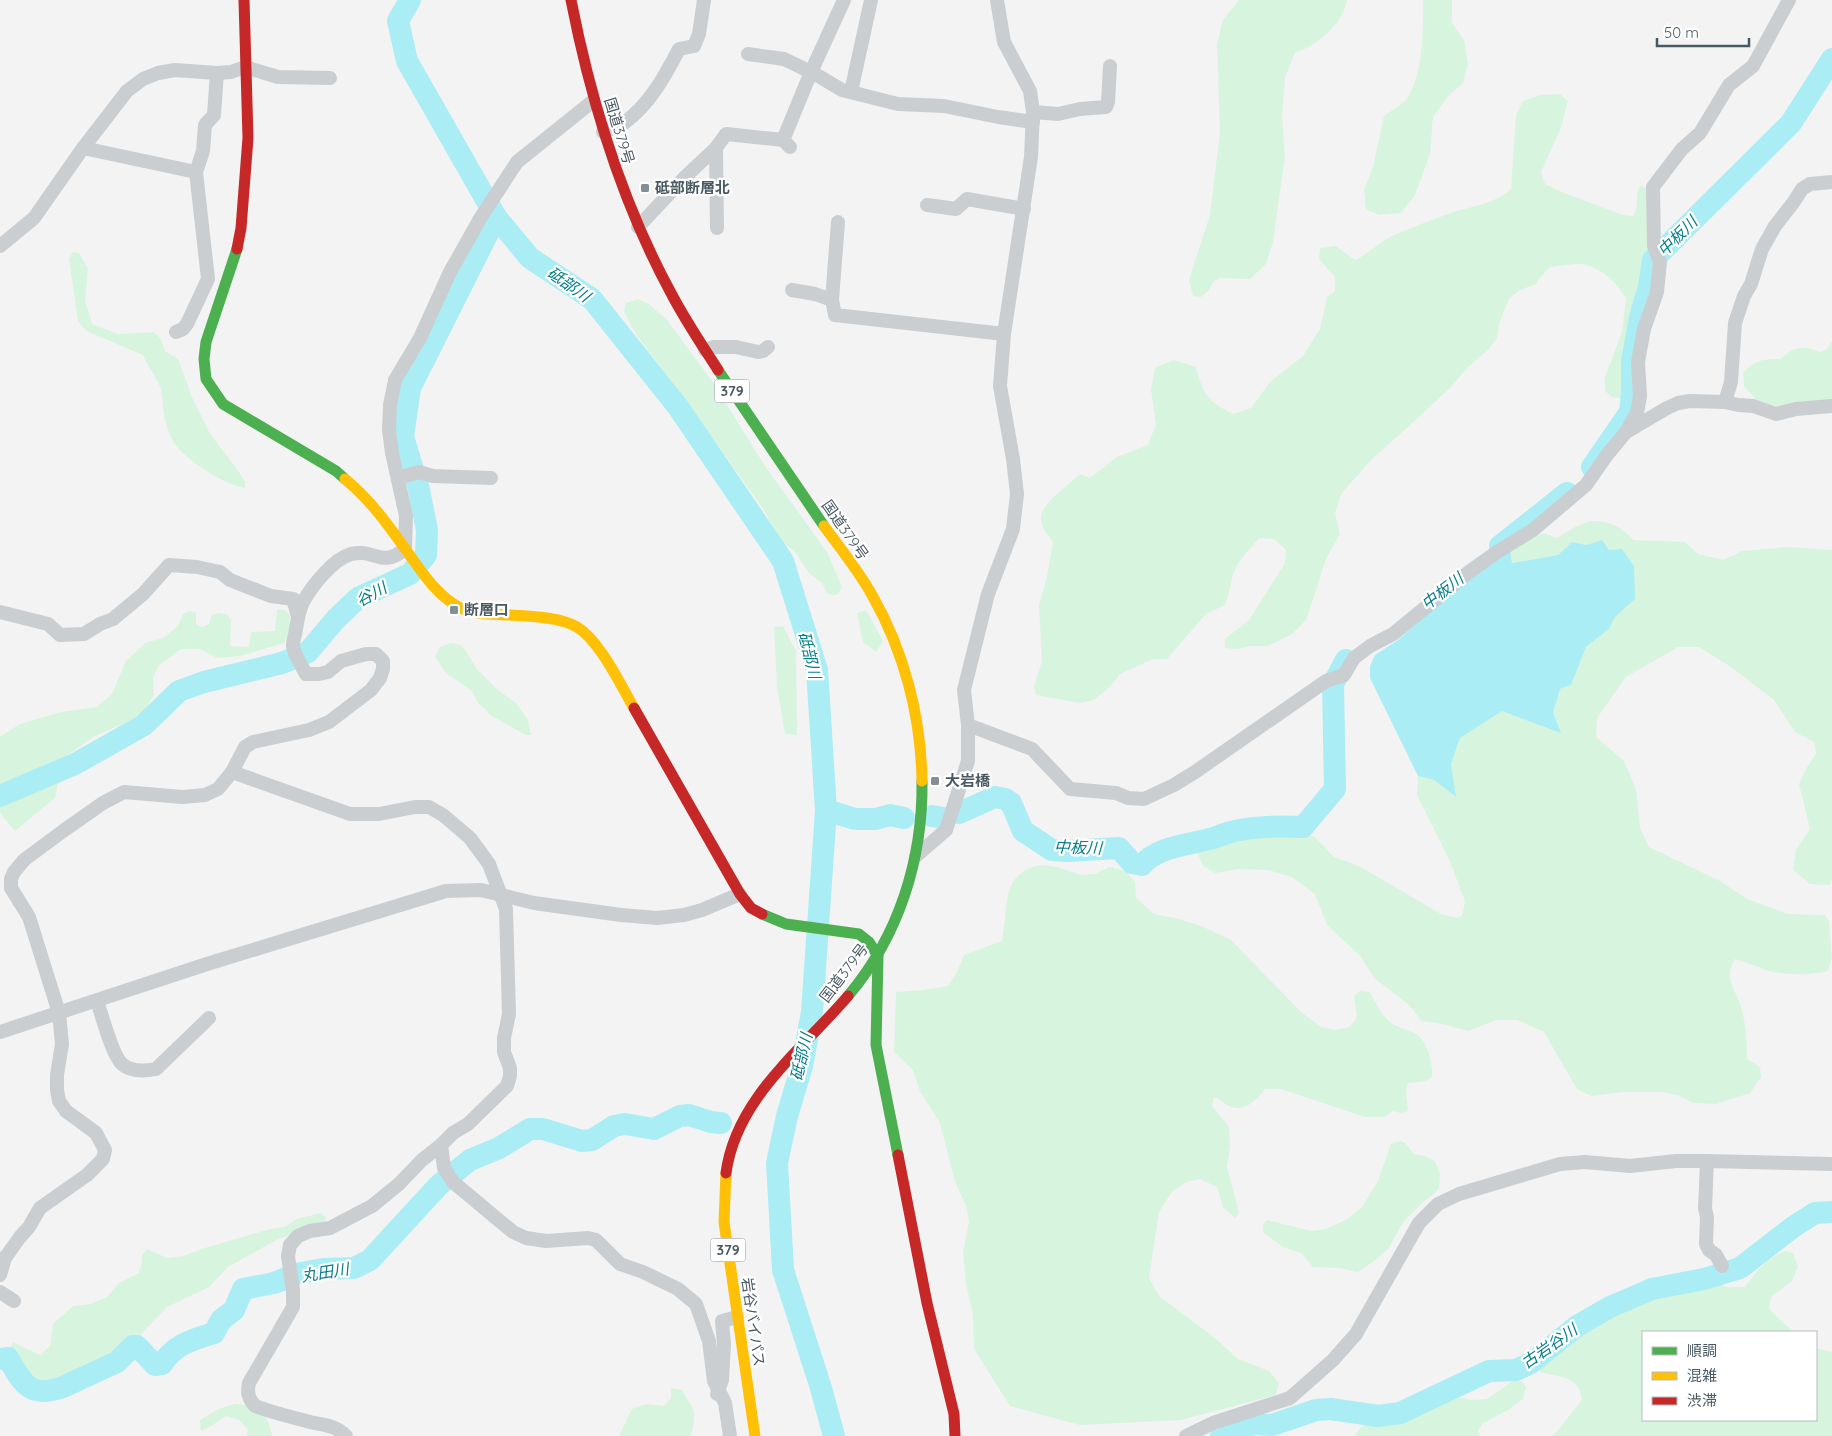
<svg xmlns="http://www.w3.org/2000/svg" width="1832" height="1436" font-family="Quicksand,'Noto Sans JP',sans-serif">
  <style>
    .green { fill: #d7f4de }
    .water { fill: #aaedf4 }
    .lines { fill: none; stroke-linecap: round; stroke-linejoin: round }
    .river { stroke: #aaedf4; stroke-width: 22 }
    .street { stroke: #caced0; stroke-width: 14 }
    .fast { stroke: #4caf50; stroke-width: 11 }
    .slow { stroke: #ffc107; stroke-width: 11 }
    .jam { stroke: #c62828; stroke-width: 11 }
    .poi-dot { fill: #848f95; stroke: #fff; stroke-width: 2 }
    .labels { text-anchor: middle; stroke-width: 4.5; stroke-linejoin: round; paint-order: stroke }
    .shield { fill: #fff; stroke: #7f8b91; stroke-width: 1 }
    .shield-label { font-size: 14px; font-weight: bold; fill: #485962 }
    .street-label { font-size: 15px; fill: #485962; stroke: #fff }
    .poi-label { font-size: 15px; font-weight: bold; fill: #485962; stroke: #fff; text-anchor: start }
    .water-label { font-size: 16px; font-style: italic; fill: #067e89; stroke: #fff }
  </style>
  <rect width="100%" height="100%" fill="#f4f3f3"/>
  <g class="green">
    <path d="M1239 0H1347C1342 25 1318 45 1295 53L1285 77 1282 117 1285 156 1273 242 1266 264 1250 279 1221 278 1214 281 1209 290 1201 297 1193 296 1189 280 1210 215 1220 132 1217 44 1223 20Z"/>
    <path d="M1423 0H1452V23L1464 40 1468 63 1463 83 1449 95 1433 117 1430 154 1415 195 1401 213 1379 215 1366 209 1364 190 1373 167 1384 116C1390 111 1401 106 1406 100 1424 73 1423 31 1423 0Z"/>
    <path d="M1560 94 1568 101 1560 130 1541 172 1545 184 1562 192 1623 215 1633 216C1640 206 1634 195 1640 186L1648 188 1649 254 1642 270 1641 299 1629 355 1628 391 1625 399 1612 397 1605 391V377L1622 332 1626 298C1617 284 1604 270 1587 265 1579 262 1559 266 1550 267L1538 280 1536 284 1520 290 1509 299 1499 324 1497 338 1489 349 1466 369 1451 387 1420 416 1372 459 1341 494 1335 514 1340 534 1326 559 1306 620 1292 634 1268 646H1250L1236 649 1225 648V639L1249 620 1285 563 1286 550 1274 539 1259 538C1251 548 1240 558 1235 570 1230 581 1230 594 1225 605L1206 614 1167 659H1153L1120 674 1110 687 1094 700 1080 703 1036 695 1034 686 1042 661 1039 605 1047 577 1053 542C1048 535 1043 529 1041 521 1038 505 1069 485 1080 474L1090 478 1117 457 1148 445 1156 424 1151 390 1155 368 1174 360 1196 367C1203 394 1207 401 1233 414L1251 408 1270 382 1303 356 1320 329 1327 297 1335 291V277L1319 259 1320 248 1336 246 1355 260C1368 254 1377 244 1390 237 1410 228 1431 220 1451 213 1472 206 1495 204 1511 189L1516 115 1523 101 1540 95Z"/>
    <path d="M73 252 79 253 88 269 85 300 92 324 118 334 154 332 161 339 165 351 178 359 192 397 210 434 237 469 245 482V488C223 484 189 462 175 444 170 438 167 426 165 419 162 407 164 393 158 382 153 372 147 365 143 355L86 331 78 321 69 259Z"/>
    <polygon points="638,299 649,304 667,320 712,381 765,466 827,552 842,587 838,594 833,595 827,593 822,583 809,573 794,551 779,539 764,510 675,386 637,336 624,312 626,303"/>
    <path d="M1832 341V402L1784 407 1759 403 1744 386 1743 373C1756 360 1762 359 1780 359 1795 346 1802 345 1821 352L1827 349Z"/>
    <path d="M1590 521C1611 521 1619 526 1634 540L1685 542 1698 554 1723 560 1742 551 1788 547 1832 550V880L1829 885 1810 884 1793 870 1796 849 1810 829 1799 784 1807 767 1816 754 1814 742 1795 732 1774 700 1731 667 1699 647H1678L1626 677 1597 718 1596 737 1624 761 1636 789 1640 828 1649 847 1720 881 1747 899 1788 914 1825 915 1829 921 1832 958 1828 971C1810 975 1791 975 1773 972 1762 969 1747 962 1735 959 1723 979 1735 988 1741 1007 1746 1023 1747 1042 1747 1059L1760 1067 1761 1077 1750 1093 1716 1104 1693 1103 1678 1095 1662 1092H1623L1591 1096 1577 1089 1544 1032 1517 1020H1496L1468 1031 1443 1024 1422 1021 1408 1004 1374 978 1361 957 1327 925 1315 894 1292 877 1268 870 1239 869 1215 873 1203 866 1197 852 1201 846 1257 832 1289 829 1315 837 1334 857 1359 866 1441 914 1457 918 1462 916 1465 901 1449 859 1417 795 1418 776 1434 780 1455 797 1451 764 1460 738 1502 711 1553 713 1560 689 1571 685 1586 647 1609 629 1615 617 1635 599 1609 550 1602 540 1586 545 1572 542 1558 555 1512 563 1510 550 1524 540 1544 533 1557 538 1575 527Z"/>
    <polygon points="277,610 285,610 290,615 289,633 284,643 241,656 217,658 200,649 181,649 159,665 153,678 154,695 144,712 125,723 95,736 69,754 66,778 58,784 55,798 15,831 0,813 0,737 20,724 61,712 97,707 112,694 126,661 145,643 163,638 178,626 183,614 190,611 196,613 196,624 202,627 209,624 212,615 219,613 227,615 231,620 230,646 249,647 251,632 275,631"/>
    <polygon points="866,610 883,641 876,652 863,642 857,613"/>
    <polygon points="783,626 796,651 797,735 785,734 777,686 774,627"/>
    <polygon points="451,643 461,645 467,653 477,669 498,690 516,703 528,720 531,735 526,735 492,716 478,703 472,691 446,673 435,657 440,647"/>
    <path d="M1042 865 1057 867 1081 875 1095 874 1109 867 1125 871 1135 882 1136 898 1154 914 1175 918 1201 926 1231 940 1301 1012 1321 1027 1335 1030 1349 1027 1357 1018 1354 996 1360 991 1370 992C1376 1003 1382 1017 1393 1024 1401 1029 1412 1030 1419 1036 1428 1045 1433 1064 1432 1077L1426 1081 1408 1083 1406 1092 1408 1111 1401 1113 1392 1111 1385 1117H1365L1281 1089H1265C1257 1099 1246 1112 1232 1107 1225 1105 1221 1099 1214 1097L1212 1106 1229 1127 1230 1146 1227 1167 1239 1213 1235 1218 1223 1207 1217 1187 1200 1179 1186 1182 1171 1193 1159 1212 1149 1278 1159 1296 1215 1338 1238 1359 1269 1371 1279 1383 1276 1395 1181 1420 1080 1425 1010 1406 974 1349 973 1314 966 1284 963 1252 969 1222 966 1205 955 1182 940 1123 920 1091 913 1070 894 1052 896 992 923 990 948 986 957 972 964 955 1002 941C1009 908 999 872 1042 865Z"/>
    <polygon points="1401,1141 1405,1143 1414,1154 1425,1156 1435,1161 1440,1174 1439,1188 1434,1194 1423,1202 1404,1221 1388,1249 1374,1261 1358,1272 1339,1268 1313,1267 1301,1253 1283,1247 1263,1232 1263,1224 1267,1220 1311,1231 1326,1229 1347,1219 1362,1207 1378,1181 1391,1144"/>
    <polygon points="321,1213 326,1217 325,1222 276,1240 228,1267 209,1287 167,1307 118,1358 80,1375 63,1386 36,1385 25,1380 15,1365 8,1352 13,1342 40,1355 50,1346 53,1324 73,1306 91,1304 107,1297 119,1283 139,1273 142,1262 142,1255 147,1249 167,1258 183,1256 205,1248 270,1229 285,1227 297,1219"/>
    <path d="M1786 1251 1793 1253 1798 1267 1792 1281 1771 1297 1769 1309 1793 1332H1643V1420H1816V1348L1832 1352V1436H1553L1582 1400C1580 1376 1560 1377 1540 1372V1366C1573 1337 1607 1310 1649 1296 1669 1289 1696 1287 1717 1283L1726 1287H1745C1757 1271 1767 1257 1786 1251Z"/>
    <polygon points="1513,1381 1522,1381 1526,1387 1523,1399 1508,1410 1482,1424 1478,1431 1480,1436 1355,1436 1361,1427 1378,1421 1402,1417 1453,1396 1472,1400 1487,1399"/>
    <polygon points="671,1388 682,1390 694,1411 694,1422 691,1436 619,1436 632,1409 646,1404 664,1406 671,1398"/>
    <path d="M235 1404C257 1405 269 1414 272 1436H247L248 1430 239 1420 226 1416 211 1426 201 1431 200 1420 218 1409Z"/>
  </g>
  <polygon class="water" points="1602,540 1609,550 1622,549 1634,566 1635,599 1615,617 1609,629 1586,647 1571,685 1560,689 1553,713 1561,733 1502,711 1460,738 1451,764 1456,797 1434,780 1418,776 1370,678 1370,666 1375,655 1398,640 1446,597 1510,550 1512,563 1558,555 1572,542 1586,545"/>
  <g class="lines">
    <g class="river">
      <polyline points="410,0 398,21 407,61 496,217 530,258 592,299 678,407 783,561 817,670 826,810 812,1012 802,1066 787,1116 777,1163 783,1270 821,1388 834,1436"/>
      <polyline points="1592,467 1630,412 1632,394 1632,361 1641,313 1649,287 1653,260 1791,123 1832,59"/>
      <polyline points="1500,546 1567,493"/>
      <polyline points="0,796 75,764 144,725 179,691 204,682 282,663 308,652 336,619 358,598 410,574 426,555 427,530 418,485 403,437 410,388 496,217"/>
      <polyline points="826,810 855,819 876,819 890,815 904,818"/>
      <path d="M959 813 995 797 1005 799 1011 803 1023 831 1052 850 1067 851 1119 848 1132 863 1142 865C1157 847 1187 845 1209 839 1216 838 1223 834 1231 832 1253 826 1280 826 1303 827L1335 789 1333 684 1346 660"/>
      <polyline points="932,816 943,818"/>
      <path d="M0 1359 8 1358C23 1384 30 1399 63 1387L117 1362 133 1346H137L155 1365 162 1364C175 1344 192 1340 214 1333L221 1320 234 1310 243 1289 274 1283 296 1274 323 1269 354 1268 370 1260 439 1185 470 1160 499 1148 530 1129H543L582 1141 592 1140 614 1126 625 1124 654 1129 680 1116 689 1115 711 1122 721 1123"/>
      <polyline points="1221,1436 1254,1424 1272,1425 1316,1410 1331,1409 1378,1416 1400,1413 1489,1371 1516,1370 1531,1363 1577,1326 1610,1307 1652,1289 1704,1279 1740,1268 1793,1227 1815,1213 1832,1212"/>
    </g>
    <g class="street">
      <polyline points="748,54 784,59 815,74 842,90 898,104 944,106 998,117 1033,122"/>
      <polyline points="851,92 871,0"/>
      <polyline points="1033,112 1058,114 1080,109 1106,107 1108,102 1110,66"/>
      <path d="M603 132C609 129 618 127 624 123 650 104 665 76 679 49L694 46 699 34 704 0"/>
      <polyline points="783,140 811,72 844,0"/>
      <polyline points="83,148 196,172"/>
      <polyline points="716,148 717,228"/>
      <polyline points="927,205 956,209 967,199 1024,209"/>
      <polyline points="838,222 832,300 835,315 1004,334"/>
      <polyline points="638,227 685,177 716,148 726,134 783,140 790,147"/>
      <polyline points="0,246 34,218 83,148 127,91 143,79 158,73 175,70 217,73 231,72 245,67 278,77 330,78"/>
      <polyline points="792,290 815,294 832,300"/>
      <polyline points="176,332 183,329 187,324 208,279 196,172 203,151 205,125 214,115 217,73"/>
      <polyline points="705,350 714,347 736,347 758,352 763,351 768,347"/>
      <polyline points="1725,402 1731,382 1735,323 1744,296 1751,284 1762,249 1775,226 1793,203 1802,189 1810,184 1832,182"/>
      <polyline points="1628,431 1667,408 1678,403 1690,401 1725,402 1738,405 1753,406 1776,414 1796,409 1832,406"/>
      <polyline points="398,478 419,472 433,476 491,478"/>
      <polyline points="0,612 48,624 60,635 84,634 100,624 113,619 143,594 169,565 197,567 220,572 230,580 271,596 293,599 298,617"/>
      <polyline points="968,725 1032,749 1070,789 1116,793 1128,798 1144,799 1174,785 1195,772 1326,681 1344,675 1354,658 1370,646 1393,634 1469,572 1497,552 1533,530 1586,485 1607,455 1626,432 1637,413 1640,396 1638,362 1644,329 1657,292 1660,262 1654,246 1653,187 1682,149 1700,133 1729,85 1753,66 1789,0"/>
      <path d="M232 772 350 814H379L415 807H429L443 815 470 838 489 864 506 909 509 1014 504 1038V1052L510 1068V1076L507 1086 468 1124 453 1133 441 1145 422 1160 399 1184 372 1206 330 1228 310 1231 298 1236 290 1245 288 1256 293 1290V1307L249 1383C247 1393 248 1398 255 1406 273 1413 292 1417 310 1422 323 1425 336 1425 346 1436"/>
      <polyline points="916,856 946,830 968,761 968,725 964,690 988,594 1013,529 1017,494 1013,459 1000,386 1004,334 1031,157 1033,112 1030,91 1004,42 997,0"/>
      <path d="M97 1001C102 1015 112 1055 122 1064 131 1072 146 1071 156 1069L209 1018"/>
      <polyline points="0,1032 207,964 446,891 481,890 534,903 621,915 657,918 684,915 702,910 740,894"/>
      <polyline points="441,1145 444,1168 453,1182 513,1232 526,1238 546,1241 588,1238 596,1240 620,1264 643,1272 678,1289 696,1304 709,1341 714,1381 725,1403 730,1436"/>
      <polyline points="1707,1161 1705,1208 1707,1217 1706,1244 1709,1250 1716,1255 1722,1266"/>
      <path d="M0 1259 5 1258 20 1237 29 1227 40 1208 87 1175 103 1159 105 1150 96 1133 66 1111 59 1101 57 1090V1075L62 1044 59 1013 29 917 11 888V879L14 872 24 860 63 831 103 803 124 792 182 797 205 795 218 789 232 772 245 747 253 742 309 730 329 722 371 690 380 678 383 669V661L376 654H366L341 661 328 672 319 674H306C302 666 294 655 293 646 293 643 294 638 295 635 297 624 298 612 303 602 312 586 333 559 351 554 375 548 381 569 405 549L406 516 392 453 389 430 390 405 395 380 420 338 450 272 481 217 517 162 593 101"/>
      <polyline points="0,1275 5,1258"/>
      <polyline points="0,1292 14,1301"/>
      <polyline points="717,1394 722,1380 724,1344 722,1321 737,1317"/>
      <polyline points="1186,1436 1213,1423 1290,1398 1333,1360 1356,1334 1419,1223 1438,1204 1459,1194 1560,1164 1585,1162 1630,1166 1676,1161 1707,1161 1832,1164"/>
    </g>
    <g class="fast">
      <polyline points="237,249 206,342 204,359 206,379 223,404 336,471 345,479"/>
      <polyline points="718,370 824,526"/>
      <polyline points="762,914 786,924 859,934 869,942 878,956 876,1045 898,1155"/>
      <path d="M848 996C899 936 923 859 922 781"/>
    </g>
    <g class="slow">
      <path d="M345 479C372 501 391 529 411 557 424 575 436 593 455 605 471 615 491 614 510 615 529 616 561 617 577 627 600 641 620 684 634 708"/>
      <path d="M824 526C840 548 858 570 872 595 904 651 921 716 922 781"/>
      <polyline points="726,1173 724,1222 755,1436"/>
    </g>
    <g class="jam">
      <path d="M571 0C591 102 621 201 671 293 685 320 702 345 718 370"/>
      <polyline points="237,249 241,228 248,138 244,0"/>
      <polyline points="634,708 740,894 751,908 762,914"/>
      <polyline points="898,1155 927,1303 954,1414 955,1436"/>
      <path d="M726 1173C736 1098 802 1050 848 996"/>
    </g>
  </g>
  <g class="poi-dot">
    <rect x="640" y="183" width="10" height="10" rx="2.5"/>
    <rect x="449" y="605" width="10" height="10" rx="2.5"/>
    <rect x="930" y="776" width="10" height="10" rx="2.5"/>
  </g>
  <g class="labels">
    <g class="shield">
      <rect x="714.5" y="379.5" width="35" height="23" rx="4"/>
      <rect x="710.5" y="1238.5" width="35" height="23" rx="4"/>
    </g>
    <g class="shield-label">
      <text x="732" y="396">379</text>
      <text x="728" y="1255">379</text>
    </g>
    <g class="street-label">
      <text transform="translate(619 131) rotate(73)" y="5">国道379号</text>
      <text transform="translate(845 530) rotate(55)" y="5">国道379号</text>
      <text transform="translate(844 973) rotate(-53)" y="5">国道379号</text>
      <text transform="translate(753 1322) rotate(82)" y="5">岩谷バイパス</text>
    </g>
    <g class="poi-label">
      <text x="655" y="193">砥部断層北</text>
      <text x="464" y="615">断層口</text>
      <text x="945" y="786">大岩橋</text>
    </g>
    <g class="water-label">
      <text transform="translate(1677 236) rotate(-45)" y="6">中板川</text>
      <text transform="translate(569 284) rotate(35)" y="6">砥部川</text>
      <text transform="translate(1442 591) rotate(-38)" y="6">中板川</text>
      <text transform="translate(371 594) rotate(-29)" y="6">谷川</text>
      <text transform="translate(810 655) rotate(76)" y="6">砥部川</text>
      <text transform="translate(1078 847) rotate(2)" y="6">中板川</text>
      <text transform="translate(801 1057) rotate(-77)" y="6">砥部川</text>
      <text transform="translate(325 1272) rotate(-9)" y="6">丸田川</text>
      <text transform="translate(1549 1346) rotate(-35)" y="6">古岩谷川</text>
    </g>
  </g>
  <rect x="1642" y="1331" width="175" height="90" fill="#ffffff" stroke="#b6bdc0"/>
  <rect x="1652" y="1347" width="25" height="8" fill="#4caf50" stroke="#b6bdc0"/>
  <text x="1687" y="1356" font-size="15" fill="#485962">順調</text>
  <rect x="1652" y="1372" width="25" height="8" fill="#ffc107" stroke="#b6bdc0"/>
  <text x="1687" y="1381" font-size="15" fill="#485962">混雑</text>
  <rect x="1652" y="1397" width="25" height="8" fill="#c62828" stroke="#b6bdc0"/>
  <text x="1687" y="1406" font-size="15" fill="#485962">渋滞</text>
  <path d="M1657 38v8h92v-8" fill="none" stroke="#485962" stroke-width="2.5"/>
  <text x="1664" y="38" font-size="15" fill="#485962" stroke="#ffffff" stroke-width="4" paint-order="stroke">50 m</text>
</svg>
